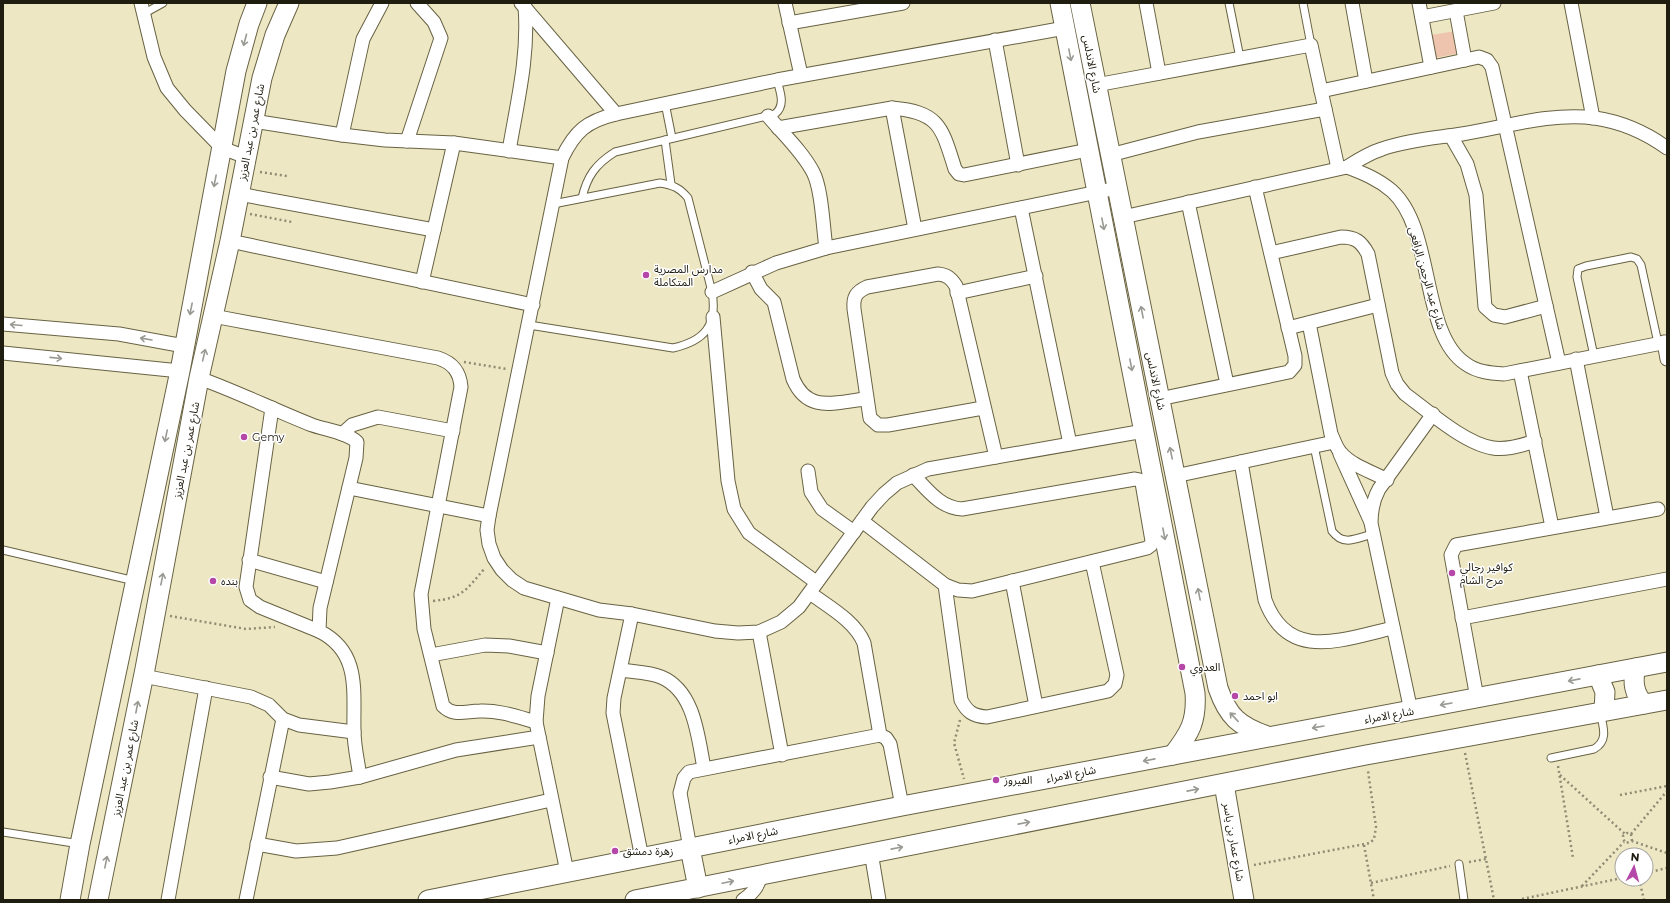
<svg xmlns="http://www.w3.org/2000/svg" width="1670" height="903" font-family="Montserrat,'Noto Sans Arabic',sans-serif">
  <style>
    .green { fill: #eec4af }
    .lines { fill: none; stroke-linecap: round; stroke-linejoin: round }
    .lane-casing { stroke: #686243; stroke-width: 9 }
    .street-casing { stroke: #686243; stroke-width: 15 }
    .secondary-casing { stroke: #686243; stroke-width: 21 }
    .path { stroke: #908b73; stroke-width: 2.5; stroke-dasharray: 2 3; stroke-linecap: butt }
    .lane { stroke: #fff; stroke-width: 7 }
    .street { stroke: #fff; stroke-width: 13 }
    .secondary { stroke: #fff; stroke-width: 19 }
    .oneway { stroke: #9a9993 }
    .poi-dot { fill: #b447a7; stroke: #fff; stroke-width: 1.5 }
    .labels { text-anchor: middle; stroke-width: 3; stroke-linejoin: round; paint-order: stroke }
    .street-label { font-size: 11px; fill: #1f1c10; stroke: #fff }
    .poi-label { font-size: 11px; fill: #1f1c10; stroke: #fff; text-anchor: start }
  </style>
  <rect width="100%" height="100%" fill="#ede7c4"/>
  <polygon class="green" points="1456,31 1460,53 1434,58 1431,35"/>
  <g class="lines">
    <g class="lane-casing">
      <g id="lane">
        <polyline points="1229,3 1240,58"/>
        <polyline points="1303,3 1311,45"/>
        <polyline points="143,14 163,3"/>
        <polyline points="665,103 672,138"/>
        <polyline points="665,140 671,184"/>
        <path d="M582 198C587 176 596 164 615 152L775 114C786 105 780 92 777 80"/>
        <path d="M529 325 673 348C704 341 718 326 712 292L688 198C680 188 673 185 660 183L553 204"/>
        <polyline points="1594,356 1577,277 1578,269 1586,266 1631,257 1637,259 1641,265 1658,343"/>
        <path d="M1314 446 1332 531C1344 547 1356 538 1373 534"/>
        <polyline points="3,550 135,581"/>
        <path d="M1551 758 1594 749C1609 740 1603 727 1600 712"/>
        <polyline points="3,832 80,844"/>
        <polyline points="1459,864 1464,900"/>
      </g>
    </g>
    <g class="street-casing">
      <g id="street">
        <polyline points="141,3 154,57 167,88 185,110 222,148 246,157"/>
        <polyline points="521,3 616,114"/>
        <polyline points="785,3 801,75"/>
        <polyline points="1146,3 1159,73"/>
        <polyline points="1352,3 1366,81"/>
        <polyline points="1419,3 1431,67"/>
        <polyline points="1571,3 1593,118"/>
        <polyline points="1456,11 1465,60"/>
        <polyline points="1422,17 1494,3"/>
        <polyline points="789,23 903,3"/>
        <path d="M1065 28 777 80 616 114C587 121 575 131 562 158L489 516 487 530 489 544 494 558 502 570 512 580 524 588 599 610 632 614 715 631 738 633 759 632 781 622 799 607 872 507 884 494 897 483 928 469 1144 431"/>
        <polyline points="995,40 1018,165"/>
        <polyline points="1096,85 1311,45 1338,168"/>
        <polyline points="1321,91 1479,57 1487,60 1492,67 1559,363"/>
        <polyline points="892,108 915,229"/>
        <path d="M768 116C783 134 802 151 813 172 822 189 823 228 826 248"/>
        <polyline points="253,121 342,135 385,140 454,143 562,158"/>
        <path d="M778 128 892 108C940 112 942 128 955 169L959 174 964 175 1088 150"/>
        <polyline points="342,135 363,39 382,3"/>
        <polyline points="1451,136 1467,164 1476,195 1485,307 1494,315 1505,317 1546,306"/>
        <polyline points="407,141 441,38 434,22 417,3"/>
        <path d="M509 151C517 103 529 56 525 7"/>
        <polyline points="1110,155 1198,132 1325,109"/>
        <path d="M1347 167C1358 160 1369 153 1382 149 1407 140 1436 138 1462 134 1505 127 1551 112 1595 118 1622 122 1645 132 1667 148"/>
        <polyline points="239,194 434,230"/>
        <polyline points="1188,202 1227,384"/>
        <polyline points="1021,208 1070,444"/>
        <path d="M1123 217 1347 167C1363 173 1378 179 1392 191 1435 230 1420 334 1466 364 1477 372 1490 373 1504 374L1667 342"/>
        <polyline points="230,241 533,305"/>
        <path d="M1271 253 1341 237C1355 237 1361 241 1368 254L1392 373 1397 384 1405 394C1428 411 1465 444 1493 448 1507 450 1521 446 1535 441"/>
        <path d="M752 272 761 289 774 302 793 379C808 414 835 402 866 399"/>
        <polyline points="422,282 454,143"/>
        <polyline points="712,292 776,263 826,248 1117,188"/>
        <polyline points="957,293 1036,276"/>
        <path d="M213 316 438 358C453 363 460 372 461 387L421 594 424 629 443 706C454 717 466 711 480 711 498 710 518 717 536 722"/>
        <polyline points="713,317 728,481 734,509 749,533 816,582"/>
        <path d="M1309 323 1331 434C1334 440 1336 448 1341 453 1352 466 1373 472 1387 480"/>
        <polyline points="3,324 119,334 184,346"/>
        <polyline points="1288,328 1378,305"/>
        <polyline points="1664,342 1667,359"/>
        <polyline points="3,353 180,371"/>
        <polyline points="1576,359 1607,517"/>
        <polyline points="1520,371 1552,527"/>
        <path d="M199 378C238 392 274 410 312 425 326 430 346 432 357 442L356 458 320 608 319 631C361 652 353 691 354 731 354 746 358 762 360 777"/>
        <polyline points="1159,399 1289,372 1295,365 1295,356 1255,187"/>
        <polyline points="272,408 246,587 250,600 260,607 319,631"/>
        <path d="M983 408 888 425H878L870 418 854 309C853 297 856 292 867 287L938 274C947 275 951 278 956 286L996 457"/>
        <polyline points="342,434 352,425 378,417 453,431"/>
        <polyline points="1340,454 1370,520"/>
        <path d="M1241 462 1265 600C1288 663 1343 639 1393 628"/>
        <polyline points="808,471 811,492 822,509 854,532"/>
        <polyline points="1175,476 1334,442"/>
        <polyline points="349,488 489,516"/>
        <path d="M862 521 945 585 958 590 972 591 1147 548 1151 545 1152 541 1142 483 1140 480 1135 479 962 509C940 508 927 489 913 475"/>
        <polyline points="249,560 326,582"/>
        <polyline points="1012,581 1036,706"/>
        <path d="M945 585 961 700C967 712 973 716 987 717L1108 691 1115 684 1117 675 1092 562"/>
        <path d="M810 593C829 607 855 621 864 643L880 735 886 738 890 744 902 806"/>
        <polyline points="558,598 538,696 536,722 567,872"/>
        <polyline points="632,614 614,698 613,713 642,858"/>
        <polyline points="1462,618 1667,579"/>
        <polyline points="759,632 782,755"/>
        <polyline points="431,655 485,645 509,646 547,653"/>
        <path d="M621 670C633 672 649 672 661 677 695 691 698 738 704 768"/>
        <polyline points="143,676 251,697 269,705 283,719 299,725 354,732"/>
        <polyline points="1477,698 1451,555 1456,545 1658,509"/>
        <path d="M1411 711 1371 523C1371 510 1373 500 1379 489L1433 414"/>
        <polyline points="270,777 309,784 330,782 360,777 456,750 539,737"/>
        <polyline points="257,844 296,851 337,848 551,800"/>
        <polyline points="690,848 680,793 684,778 689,772 880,735"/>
        <polyline points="871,852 879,900"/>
        <polyline points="168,900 206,688"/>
        <polyline points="246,900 283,719"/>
        <path d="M743 900C753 893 758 887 761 875"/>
      </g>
    </g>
    <g class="secondary-casing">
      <g id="secondary">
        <path d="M1060 3 1195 693C1197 721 1190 733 1173 755"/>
        <path d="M1080 3 1218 688C1228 717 1239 726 1267 736"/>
        <path d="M1636 668C1632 682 1634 694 1644 704"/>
        <polyline points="1598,675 1605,692 1604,711"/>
        <polyline points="1224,784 1244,900"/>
        <polyline points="690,848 698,888"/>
        <polyline points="70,900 80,844 180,371 236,71 249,24 257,3"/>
        <polyline points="98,900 145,669 199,378 230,241 262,78 275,35 289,3"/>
        <polyline points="428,900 902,806 1667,662"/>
        <polyline points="635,900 1366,755 1667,700"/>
      </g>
    </g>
    <g class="path">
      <polyline points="260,172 287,176"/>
      <polyline points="250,214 292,222"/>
      <polyline points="464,362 507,369"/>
      <path d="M433 601C463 598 466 590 485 568"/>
      <polyline points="170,616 246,629 275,627"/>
      <polyline points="960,720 954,743 964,779"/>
      <polyline points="1465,753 1494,900"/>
      <polyline points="1558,766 1573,858"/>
      <polyline points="1560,775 1625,834"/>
      <polyline points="1620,795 1667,786"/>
      <polyline points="1631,834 1667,791"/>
      <polyline points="1632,841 1631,834 1627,833 1623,836 1623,839 1626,843 1632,841 1667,853"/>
      <polyline points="1364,845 1374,900"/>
      <polyline points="1469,862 1486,859"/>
      <polyline points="1254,865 1370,843 1374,839 1376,827 1368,771"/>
      <polyline points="1646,873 1667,868"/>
      <polyline points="1639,879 1644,900"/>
      <polyline points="1371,883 1450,866"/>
      <polyline points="1582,886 1624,842"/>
      <polyline points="1522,899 1622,878"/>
    </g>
    <use href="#lane" class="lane"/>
    <use href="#street" class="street"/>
    <use href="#secondary" class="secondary"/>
  </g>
  <defs><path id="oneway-shaft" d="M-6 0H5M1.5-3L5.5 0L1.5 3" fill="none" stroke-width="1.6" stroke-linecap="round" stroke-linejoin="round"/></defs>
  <g class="oneway">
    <use href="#oneway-shaft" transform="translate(245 40) rotate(105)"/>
    <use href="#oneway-shaft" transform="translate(1070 55) rotate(79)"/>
    <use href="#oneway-shaft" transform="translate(215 181) rotate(101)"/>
    <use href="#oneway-shaft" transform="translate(1103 224) rotate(79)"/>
    <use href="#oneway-shaft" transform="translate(191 309) rotate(101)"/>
    <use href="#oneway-shaft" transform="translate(1142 312) rotate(-101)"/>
    <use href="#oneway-shaft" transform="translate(16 325) rotate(-175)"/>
    <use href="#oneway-shaft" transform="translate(146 339) rotate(-170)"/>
    <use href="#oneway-shaft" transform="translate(204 355) rotate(-77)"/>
    <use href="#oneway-shaft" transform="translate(56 358) rotate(6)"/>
    <use href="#oneway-shaft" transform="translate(1131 365) rotate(79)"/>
    <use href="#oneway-shaft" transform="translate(166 436) rotate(102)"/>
    <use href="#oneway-shaft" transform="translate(1171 453) rotate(-102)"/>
    <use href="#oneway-shaft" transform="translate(1164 534) rotate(79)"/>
    <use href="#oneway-shaft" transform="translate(162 579) rotate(-79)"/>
    <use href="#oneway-shaft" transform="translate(1199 594) rotate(-101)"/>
    <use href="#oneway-shaft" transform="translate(1574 680) rotate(169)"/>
    <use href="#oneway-shaft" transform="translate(1446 704) rotate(170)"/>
    <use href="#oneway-shaft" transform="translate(137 707) rotate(-79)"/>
    <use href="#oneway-shaft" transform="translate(1234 717) rotate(-133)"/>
    <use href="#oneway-shaft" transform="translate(1318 727) rotate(170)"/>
    <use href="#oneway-shaft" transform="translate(1149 760) rotate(169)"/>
    <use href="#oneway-shaft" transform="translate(1193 790) rotate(-11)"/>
    <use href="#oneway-shaft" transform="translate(1024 823) rotate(-11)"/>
    <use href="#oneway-shaft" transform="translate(897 848) rotate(-11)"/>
    <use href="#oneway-shaft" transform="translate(106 862) rotate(-79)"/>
    <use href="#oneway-shaft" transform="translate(728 882) rotate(-12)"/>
  </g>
  <g class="poi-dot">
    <circle cx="646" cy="275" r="4"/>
    <circle cx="244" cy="437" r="4"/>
    <circle cx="1452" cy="573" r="4"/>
    <circle cx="213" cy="581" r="4"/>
    <circle cx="1182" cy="667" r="4"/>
    <circle cx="1235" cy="696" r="4"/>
    <circle cx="996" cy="780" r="4"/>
    <circle cx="615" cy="851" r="4"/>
  </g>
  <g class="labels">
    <g class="street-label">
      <text transform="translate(1092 64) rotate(79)" y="4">شارع الاندلس</text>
      <text transform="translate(251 132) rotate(-79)" y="4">شارع عمر بن عبد العزيز</text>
      <text transform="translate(1427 278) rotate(74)" y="4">شارع عبد الرحمن الرافعى</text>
      <text transform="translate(1156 381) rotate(78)" y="4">شارع الاندلس</text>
      <text transform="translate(186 450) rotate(-79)" y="4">شارع عمر بن عبد العزيز</text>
      <text transform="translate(1389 715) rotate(-10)" y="4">شارع الامراء</text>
      <text transform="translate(125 768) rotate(-79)" y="4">شارع عمر بن عبد العزيز</text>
      <text transform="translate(1071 774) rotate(-11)" y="4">شارع الامراء</text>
      <text transform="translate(753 835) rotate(-11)" y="4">شارع الامراء</text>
      <text transform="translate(1234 842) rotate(80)" y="4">شارع عمار بن ياسر</text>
    </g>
    <g class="poi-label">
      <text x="654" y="273">مدارس المصرية<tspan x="654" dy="13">المتكاملة</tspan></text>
      <text x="252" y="441">Gemy</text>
      <text x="1460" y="571">كوافير رجالي<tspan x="1460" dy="13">مرح الشام</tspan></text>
      <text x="221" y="585">بنده</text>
      <text x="1190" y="671">العدوي</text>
      <text x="1243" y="700">ابو احمد</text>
      <text x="1004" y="784">الفيروز</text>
      <text x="623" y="855">زهرة دمشق</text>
    </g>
  </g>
  <rect width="1670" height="903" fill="none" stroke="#1f1c10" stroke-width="8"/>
  <g transform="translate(1634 867) rotate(6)"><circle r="19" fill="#ffffff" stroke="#a5a49f"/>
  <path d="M0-3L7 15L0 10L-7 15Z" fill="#b447a7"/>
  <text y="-6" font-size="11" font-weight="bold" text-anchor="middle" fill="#1f1c10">N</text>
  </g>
</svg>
